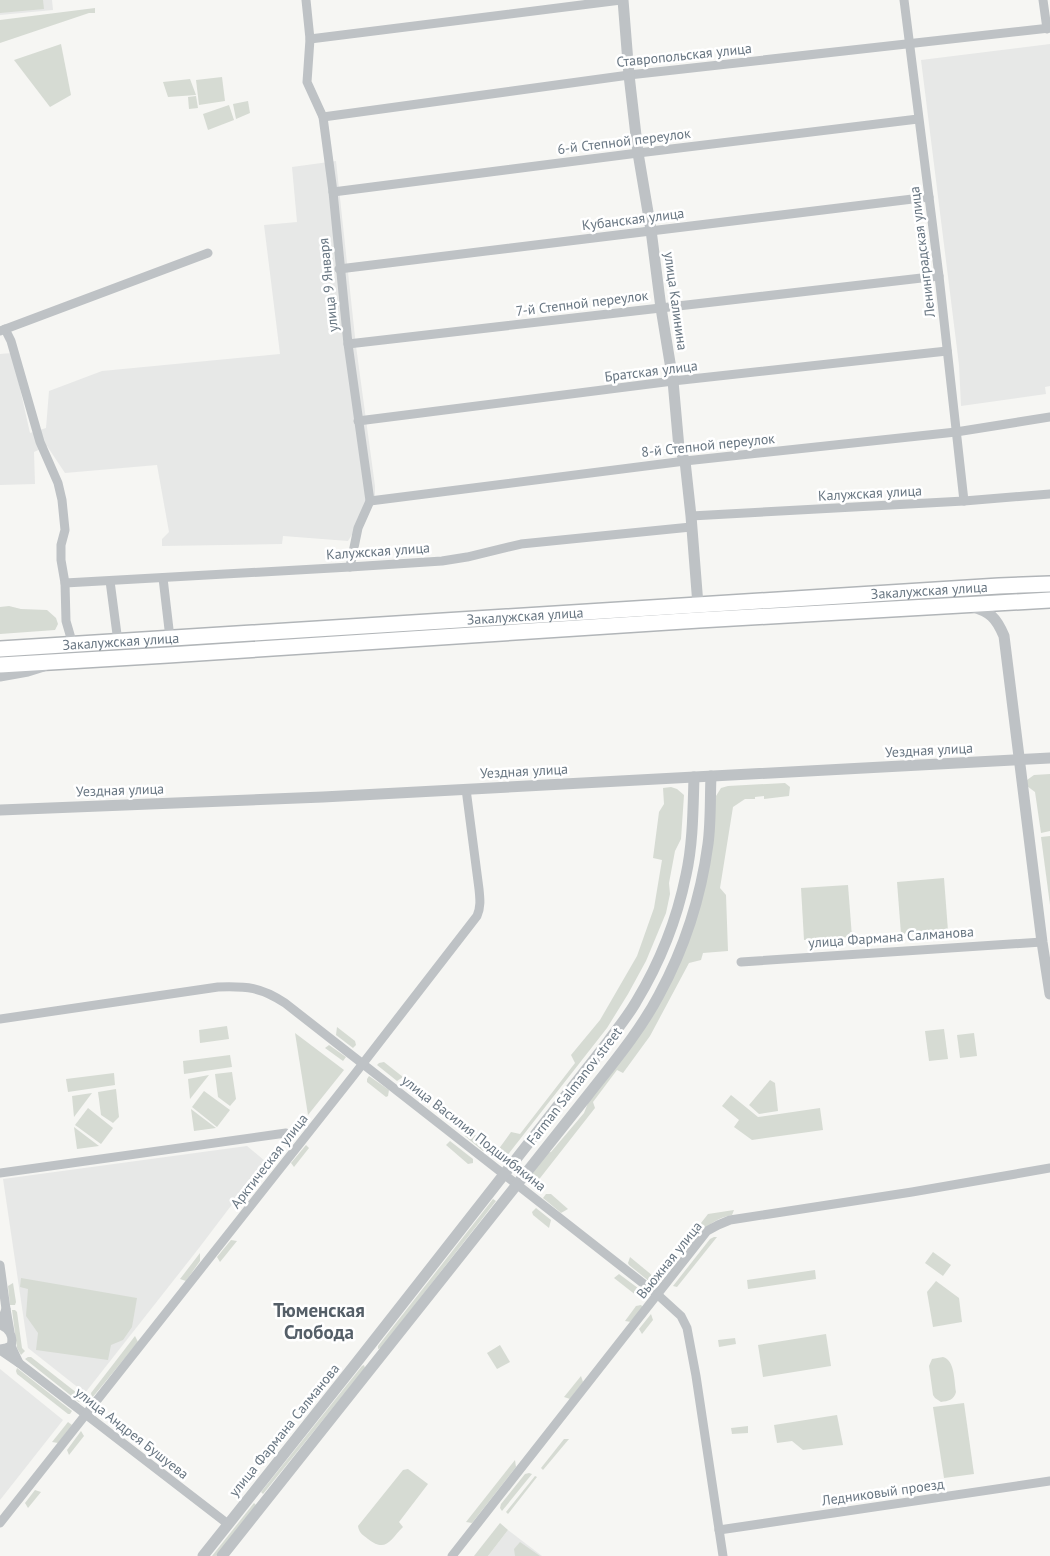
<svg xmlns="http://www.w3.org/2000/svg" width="1050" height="1556" font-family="'PT Sans',sans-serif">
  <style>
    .built { fill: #e7e8e7 }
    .green { fill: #d6dbd3 }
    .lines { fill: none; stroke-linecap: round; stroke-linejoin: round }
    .trunk-casing { stroke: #b1b5b8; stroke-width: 18 }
    .minor { stroke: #bec2c5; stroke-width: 9 }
    .tertiary { stroke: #bec2c5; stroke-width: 11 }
    .trunk { stroke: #fff; stroke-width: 15 }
    .labels { text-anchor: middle; stroke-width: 5; stroke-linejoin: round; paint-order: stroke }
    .street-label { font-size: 14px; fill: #687682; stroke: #fff }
    .district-label { font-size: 19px; font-weight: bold; fill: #555f68; stroke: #fff }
  </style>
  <rect width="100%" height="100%" fill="#f6f6f3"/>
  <g class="built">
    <polygon points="0,0 52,0 53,10 0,15"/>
    <polygon points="1050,44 1050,386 1045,387 1046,394 961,406 959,365 921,60"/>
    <polygon points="336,161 356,346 375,486 375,498 348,541 283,536 282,544 162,546 162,539 169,532 157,465 65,473 47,446 34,452 35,484 0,485 0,354 12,353 30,433 46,428 49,391 102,371 280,354 264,225 297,222 292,167"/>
    <polygon points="247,1146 265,1161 199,1248 85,1393 28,1348 3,1179"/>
    <polygon points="0,1369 63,1420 0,1500"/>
    <polygon points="508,1530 542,1556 488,1556"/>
  </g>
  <g class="green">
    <polygon points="0,0 43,0 44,9 0,13"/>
    <polygon points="95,8 95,13 89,13 0,43 0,20"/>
    <polygon points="61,44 71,95 50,107 14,60"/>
    <polygon points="222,77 225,101 199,105 196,80"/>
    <polygon points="190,79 196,95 168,97 163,82"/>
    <polygon points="196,96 198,108 189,109 188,97"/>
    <polygon points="248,101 250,113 236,119 233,104"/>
    <polygon points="229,105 234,120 208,130 203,114"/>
    <polygon points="9,606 21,609 47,610 56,618 58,624 55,630 0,634 0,607"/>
    <polygon points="1050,774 1050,831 1041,833 1035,792 1027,786 1027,780 1034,775"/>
    <polygon points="785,783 790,787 789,796 764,799 764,796 755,797 755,799 745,799 733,807 720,888 726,895 728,951 703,953 701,960 689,963 650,1036 623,1073 617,1070 593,1102 595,1108 537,1182 529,1175 546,1153 551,1152 584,1113 590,1098 675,974 716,796 721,788 728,786"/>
    <polygon points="671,787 677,789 684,795 681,839 675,851 669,883 670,894 666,913 646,961 628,994 607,1028 506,1157 498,1150 511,1132 520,1134 575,1063 571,1055 600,1020 637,956 654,908 662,860 653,858 659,812 664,804 663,788"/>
    <polygon points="1050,836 1050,905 1041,837"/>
    <polygon points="944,878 948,931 901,934 897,882"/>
    <polygon points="848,885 852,937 804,940 801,888"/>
    <polygon points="227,1026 229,1039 200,1043 199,1030"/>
    <polygon points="337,1027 355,1041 356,1045 353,1048 336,1035"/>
    <polygon points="944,1029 948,1059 929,1061 925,1031"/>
    <polygon points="295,1033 344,1070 308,1115"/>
    <polygon points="974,1033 977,1056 960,1058 957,1035"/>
    <polygon points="329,1045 346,1057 343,1061 325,1048"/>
    <polygon points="230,1055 232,1067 184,1074 183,1061"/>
    <polygon points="384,1062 403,1077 397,1081 377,1065 379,1063"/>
    <polygon points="232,1072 236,1099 230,1106 218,1097 215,1074"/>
    <polygon points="114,1073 115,1085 68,1092 66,1079"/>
    <polygon points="209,1075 190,1099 188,1079"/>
    <polygon points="369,1076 389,1090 388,1096 386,1097 367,1082 367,1079"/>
    <polygon points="770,1080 775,1083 778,1111 759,1114 749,1105"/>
    <polygon points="116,1089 119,1117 113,1123 101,1115 98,1092"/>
    <polygon points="204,1091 230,1110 217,1127 192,1107"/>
    <polygon points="92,1093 74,1117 72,1096"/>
    <polygon points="731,1095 758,1117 820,1108 823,1130 752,1140 734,1127 739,1120 722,1106"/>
    <polygon points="88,1108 113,1128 101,1144 75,1125"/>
    <polygon points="191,1109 216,1128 194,1131"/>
    <polygon points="74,1127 99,1146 77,1149"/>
    <polygon points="468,1129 485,1143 486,1147 483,1151 465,1136"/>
    <polygon points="450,1141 473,1159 473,1163 468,1164 446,1145"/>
    <polygon points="306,1145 309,1148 294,1167 291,1163"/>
    <polygon points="546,1194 551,1194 568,1209 561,1213 543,1198"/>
    <polygon points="493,1199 496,1201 381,1348 378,1349 378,1346"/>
    <polygon points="536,1208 551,1220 549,1228 533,1215 532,1212"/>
    <path d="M734 1210 732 1215C718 1218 708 1224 699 1235L694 1232 708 1214Z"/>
    <polygon points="714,1237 717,1237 677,1287 673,1286 710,1239"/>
    <polygon points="231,1240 237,1241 220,1262 217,1257"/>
    <polygon points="933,1252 951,1265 943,1276 925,1263"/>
    <polygon points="200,1253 200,1261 186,1281 180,1279"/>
    <polygon points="630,1257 653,1276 650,1282 629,1265 628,1263"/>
    <polygon points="675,1257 677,1262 663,1278 662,1273"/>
    <polygon points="815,1270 816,1279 748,1289 747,1280"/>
    <polygon points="619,1274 642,1291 637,1296 614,1278"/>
    <polygon points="21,1278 137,1298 132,1327 123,1340 111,1345 108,1360 36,1350 38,1333 26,1316 28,1289 20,1287"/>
    <polygon points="936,1281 959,1298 962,1322 933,1327 927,1292"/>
    <polygon points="13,1283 16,1302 15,1305 10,1305 8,1286"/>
    <polygon points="641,1305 643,1307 631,1322 625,1321 636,1306"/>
    <polygon points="12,1310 15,1310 17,1312 22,1348 25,1351 21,1355 17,1348"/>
    <polygon points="651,1314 653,1320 642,1334 639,1329"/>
    <polygon points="826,1334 831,1366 763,1377 758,1345"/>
    <polygon points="135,1336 138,1342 92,1398 91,1393"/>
    <polygon points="735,1338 736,1344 719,1347 718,1340"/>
    <polygon points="500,1345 510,1362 497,1369 487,1353"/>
    <polygon points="28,1357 31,1357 82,1397 79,1402 25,1359"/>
    <path d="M943 1357C955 1360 954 1381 956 1392 954 1400 948 1401 941 1402L935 1398 933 1395 929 1366 932 1359Z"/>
    <polygon points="364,1365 365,1368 263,1494 261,1492 362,1366"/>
    <polygon points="17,1368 72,1411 70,1414 68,1414 17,1374 16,1371"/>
    <polygon points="581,1376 583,1382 570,1399 564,1397"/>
    <polygon points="964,1403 974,1474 944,1478 933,1407"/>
    <polygon points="837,1415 843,1445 803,1450 792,1441 777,1443 774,1425"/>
    <polygon points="68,1422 72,1425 58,1443 52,1442"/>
    <polygon points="748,1426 748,1433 732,1434 731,1428"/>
    <polygon points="81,1431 84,1436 69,1455 67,1450"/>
    <polygon points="564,1439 569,1439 543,1470 541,1468"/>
    <polygon points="515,1460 516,1467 472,1523 466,1522"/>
    <path d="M408 1469 428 1484 399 1522 403 1527C390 1540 386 1553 368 1539 363 1535 359 1533 358 1526L403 1470Z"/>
    <polygon points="529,1473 532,1474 502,1511 500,1508 501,1504 525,1474"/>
    <polygon points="535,1476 537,1477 508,1514 506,1512"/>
    <polygon points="35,1490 41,1492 28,1508 25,1503"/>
    <polygon points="254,1503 256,1505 216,1556 212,1556"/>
    <polygon points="500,1523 508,1530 488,1556 474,1556"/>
    <polygon points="520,1542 540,1556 515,1556 514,1549"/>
  </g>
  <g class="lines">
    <g class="trunk-casing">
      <g id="trunk">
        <path id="s1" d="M0 649 999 586 1050 584"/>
        <polyline points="0,665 168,655 699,620 1050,600"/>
      </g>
    </g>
    <g class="minor">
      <polyline points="306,0 310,39 307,82 323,117 333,192 348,344 370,501 358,528 350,567"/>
      <polyline points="904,0 939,276 964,501"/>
      <polyline points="1043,0 1047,29"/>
      <polyline points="310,39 621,0"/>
      <polyline points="323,117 629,75 1050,28"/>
      <polyline points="333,192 638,153 918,119"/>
      <polyline points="339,269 929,197"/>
      <polyline points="5,329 11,341 40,442 58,483 62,500 65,530 61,545 61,560 65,583 66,621 73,645"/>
      <polyline points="0,331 208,253"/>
      <polyline points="348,344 939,276"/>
      <polyline points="358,421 673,381 947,351"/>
      <polyline points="370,501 685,461 956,432 1050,417"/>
      <polyline points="691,516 964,501 1050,494"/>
      <polyline points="163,578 170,638"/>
      <polyline points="110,581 118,642"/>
      <polyline points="65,583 350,567 442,561 467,557 521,544 691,527"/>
      <polyline points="0,677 28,672 44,667"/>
      <polyline points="741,962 1042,942"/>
      <path d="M0 1019 218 987C247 986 261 987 285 1003L658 1295 681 1316 687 1328 696 1376 723 1556"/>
      <polyline points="0,1173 286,1133"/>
      <polyline points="0,1265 6,1309"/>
      <path d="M0 1349 6 1348 11 1346C14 1336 9 1328 0 1325L6 1309 10 1332"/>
      <polyline points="0,1350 19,1363 11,1346"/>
      <polyline points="19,1363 228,1524"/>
      <path d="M0 1523 354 1075 477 916C481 907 480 899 479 889L466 789"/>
      <polyline points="719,1530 1050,1481"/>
      <polyline points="452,1556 707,1231 718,1225 730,1220 912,1192 1050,1168"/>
    </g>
    <g class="tertiary">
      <polyline points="623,0 629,75 638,153 651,230 661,308 673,381 679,448 685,461 691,516 698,605"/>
      <path d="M971 606C990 612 996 617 1004 636L1042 942 1050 994"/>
      <polyline points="0,810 323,797 1050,758"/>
      <path d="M203 1556 357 1362 607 1043C617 1029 628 1016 636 1002 659 964 677 919 686 875 693 844 693 809 694 777"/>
      <path d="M222 1556 588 1095C613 1063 640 1031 659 995 684 949 701 896 708 844 711 822 710 798 711 776"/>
    </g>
    <use href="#trunk" class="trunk"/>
  </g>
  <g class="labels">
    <g class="street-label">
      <text transform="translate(684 55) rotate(-6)" y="5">Ставропольская улица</text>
      <text transform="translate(624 141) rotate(-7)" y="5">6-й Степной переулок</text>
      <text transform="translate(633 219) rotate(-7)" y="5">Кубанская улица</text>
      <text transform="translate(922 252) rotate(-97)" y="5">Ленинградская улица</text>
      <text transform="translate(328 285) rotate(-96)" y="5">улица 9 Января</text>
      <text transform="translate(676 301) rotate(82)" y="5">улица Калинина</text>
      <text transform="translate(582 303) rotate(-7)" y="5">7-й Степной переулок</text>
      <text transform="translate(651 371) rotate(-7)" y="5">Братская улица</text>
      <text transform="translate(708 445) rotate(-6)" y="5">8-й Степной переулок</text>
      <text transform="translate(870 493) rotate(-3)" y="5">Калужская улица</text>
      <text transform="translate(378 551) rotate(-4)" y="5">Калужская улица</text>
      <text dy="5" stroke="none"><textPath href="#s1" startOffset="931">Закалужская улица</textPath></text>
      <text dy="5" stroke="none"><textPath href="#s1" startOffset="526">Закалужская улица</textPath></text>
      <text dy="5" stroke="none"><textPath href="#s1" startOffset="121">Закалужская улица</textPath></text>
      <text transform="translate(929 750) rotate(-3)" y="5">Уездная улица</text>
      <text transform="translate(524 771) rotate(-3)" y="5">Уездная улица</text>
      <text transform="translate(120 790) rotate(-2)" y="5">Уездная улица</text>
      <text transform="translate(891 937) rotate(-4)" y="5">улица Фармана Салманова</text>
      <text transform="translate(574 1086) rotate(-52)" y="5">Farman Salmanov street</text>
      <text transform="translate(474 1133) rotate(38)" y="5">улица Василия Подшибякина</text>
      <text transform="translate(269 1161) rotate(-52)" y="5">Арктическая улица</text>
      <text transform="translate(669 1260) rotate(-51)" y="5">Вьюжная улица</text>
      <text transform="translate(284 1430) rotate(-51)" y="5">улица Фармана Салманова</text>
      <text transform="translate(132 1433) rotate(38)" y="5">улица Андрея Бушуева</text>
      <text transform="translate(883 1492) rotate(-8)" y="5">Ледниковый проезд</text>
    </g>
    <g class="district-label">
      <text x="319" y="1317">Тюменская<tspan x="319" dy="22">Слобода</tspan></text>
    </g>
  </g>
</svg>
